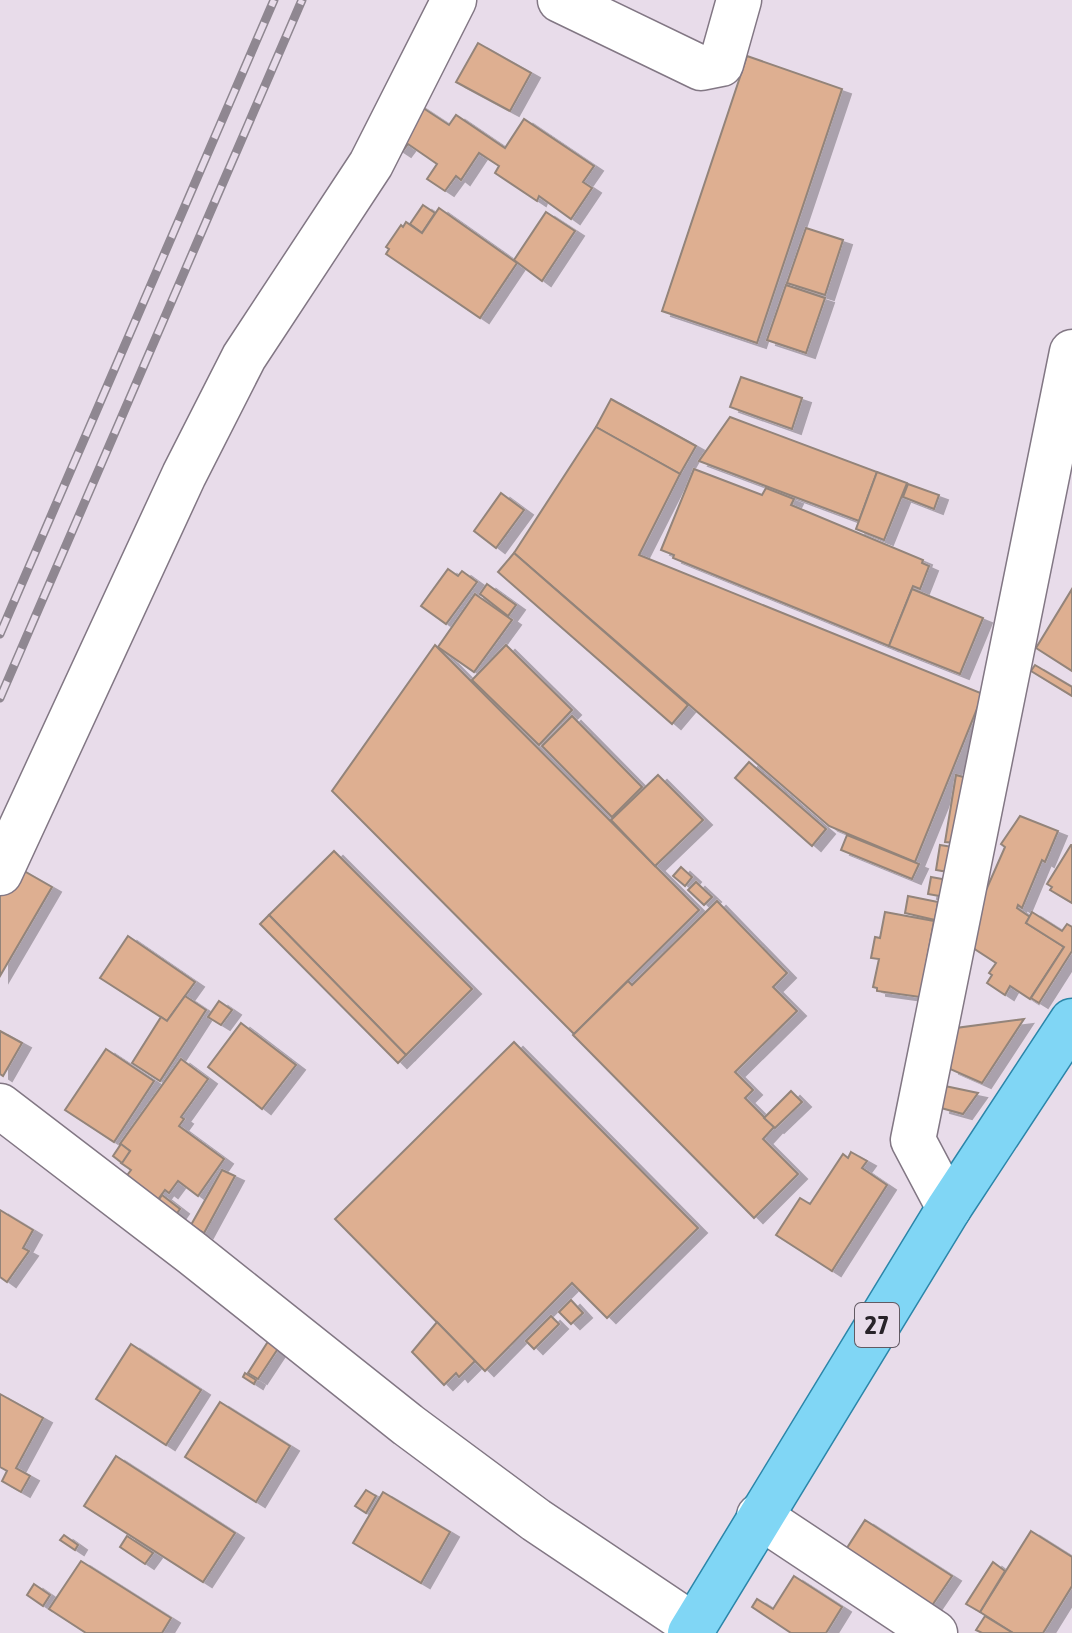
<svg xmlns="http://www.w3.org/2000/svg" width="1072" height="1633" font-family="'Asap Condensed',sans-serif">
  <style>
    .building { fill: #deaf91; stroke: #93847a; stroke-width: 2; filter: url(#shadow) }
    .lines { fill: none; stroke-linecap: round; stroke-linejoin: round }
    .minor-casing { stroke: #827784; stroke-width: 47 }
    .major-casing { stroke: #2b86a9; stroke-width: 47 }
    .minor { stroke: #fff; stroke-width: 44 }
    .major { stroke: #80d6f5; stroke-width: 44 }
    .rail-casing { stroke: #8f8791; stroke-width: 9 }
    .rail { stroke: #e8dcea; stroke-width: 6; stroke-dasharray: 18; stroke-linecap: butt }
    .labels { text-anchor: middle; stroke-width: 6; stroke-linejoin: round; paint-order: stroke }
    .shield { fill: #e8dcea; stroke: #625a63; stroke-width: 2 }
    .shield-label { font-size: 26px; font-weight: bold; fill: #282329 }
  </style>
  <defs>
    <filter id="shadow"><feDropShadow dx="9" dy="5" stdDeviation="0" flood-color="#0004"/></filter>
  </defs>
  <rect width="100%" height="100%" fill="#e8dcea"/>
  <g class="building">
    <polygon points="478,43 531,73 510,111 456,82"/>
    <polygon points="747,56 842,89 757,343 662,311"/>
    <polygon points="414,102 449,125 456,115 505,148 524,119 594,166 583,182 592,188 571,219 539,196 537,201 495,173 499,166 479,153 461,180 456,176 445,191 427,179 437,164 408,144 402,152 390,144"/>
    <polygon points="423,205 435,213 422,233 410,224"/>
    <polygon points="439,208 517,263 480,318 386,254 389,249 386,247 401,225 403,227 406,222 422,233"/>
    <polygon points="546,212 575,231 542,281 514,260"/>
    <polygon points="806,228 843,240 825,295 787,283"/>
    <polygon points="786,285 825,298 806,353 767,340"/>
    <polygon points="741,377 802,398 792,429 730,407"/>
    <polygon points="611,399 696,446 680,474 596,427"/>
    <polygon points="730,417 877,472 859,521 699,461"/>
    <polygon points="596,427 680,474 639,555 983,694 915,862 829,826 514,553"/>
    <polygon points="694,469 762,495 766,488 794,499 791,505 923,560 922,563 929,566 920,589 913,586 889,646 673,558 674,555 661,550"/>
    <polygon points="877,472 907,483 884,540 856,529"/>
    <polygon points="908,484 939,495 934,509 903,497"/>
    <polygon points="501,493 524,510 496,548 474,531"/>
    <polygon points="514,553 688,705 672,724 498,572"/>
    <polygon points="448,569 458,576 462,571 477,582 446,624 421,606"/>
    <polygon points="487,584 516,605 508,616 480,594"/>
    <polygon points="912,589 983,618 960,674 889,646"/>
    <polygon points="1072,589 1072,671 1036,648"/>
    <polygon points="475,594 512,620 474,672 438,647"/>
    <polygon points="435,645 699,910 574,1034 332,791"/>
    <polygon points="506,645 572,710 539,745 472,680"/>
    <polygon points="1035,665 1072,687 1072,696 1031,671"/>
    <polygon points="572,716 642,787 612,817 542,746"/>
    <polygon points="749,762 826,829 812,846 735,778"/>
    <polygon points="658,775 703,820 655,866 611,820"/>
    <polygon points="956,775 967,778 956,843 945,842"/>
    <polygon points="1020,816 1058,831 1045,862 1042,860 1022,908 1018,905 1017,908 1030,917 1026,923 1064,947 1030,999 1010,986 1005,995 987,983 992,975 989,973 996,963 970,946 982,885 987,888 1005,847 1001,844"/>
    <polygon points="847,835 919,864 912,879 841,850"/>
    <polygon points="940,845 953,847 948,872 936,870"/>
    <polygon points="1071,845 1072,845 1072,903 1050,890 1052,887 1047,884"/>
    <polygon points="334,851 472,989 406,1055 269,915"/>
    <polygon points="17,867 52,887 0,976 0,895"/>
    <polygon points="681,867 692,877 685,886 673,876"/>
    <polygon points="931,877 948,880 945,897 928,894"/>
    <polygon points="696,882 712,897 704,905 688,890"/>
    <polygon points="908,896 938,902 935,920 905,913"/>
    <polygon points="717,901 787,973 773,987 797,1011 735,1072 753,1090 745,1098 774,1127 763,1139 798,1174 754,1218 573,1035 628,981 632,985"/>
    <polygon points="885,912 934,921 920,997 877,991 877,988 873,987 879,959 871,958 875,937 880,938"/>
    <polygon points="1032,912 1062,931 1067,924 1072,927 1072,951 1039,1003 1031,998 1064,947 1026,923"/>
    <polygon points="269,915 406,1055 398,1063 260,924"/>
    <polygon points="128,936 195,982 167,1021 100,978"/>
    <polygon points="185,996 206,1010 160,1081 132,1063 161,1017 167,1021"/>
    <polygon points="219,1001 232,1010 221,1025 208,1017"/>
    <polygon points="1024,1019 982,1083 950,1069 956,1028"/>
    <polygon points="241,1023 296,1065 262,1109 208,1067"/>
    <polygon points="0,1031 22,1043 3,1076 0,1074"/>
    <polygon points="514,1042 698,1228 607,1318 572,1283 485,1371 335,1219"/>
    <polygon points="106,1049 154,1081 114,1142 65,1110"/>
    <polygon points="181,1059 208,1079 181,1117 184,1119 179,1126 224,1159 198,1196 178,1181 169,1193 165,1190 154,1205 122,1182 131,1170 121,1163 130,1151 120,1144"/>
    <polygon points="945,1086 978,1093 963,1114 941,1108"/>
    <polygon points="791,1091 802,1102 775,1128 764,1118"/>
    <polygon points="121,1144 130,1151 122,1163 113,1156"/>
    <polygon points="851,1152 867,1161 862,1168 887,1185 832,1271 776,1235 800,1198 810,1204 843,1154 848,1158"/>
    <polygon points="222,1170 235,1176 204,1233 191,1225"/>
    <polygon points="162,1195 180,1209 172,1220 154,1207"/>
    <polygon points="0,1210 33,1230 23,1248 29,1251 7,1282 0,1277"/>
    <polygon points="571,1300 583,1313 571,1324 559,1312"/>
    <polygon points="551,1316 559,1324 534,1349 526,1341"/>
    <polygon points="437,1322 475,1361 459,1377 456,1373 444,1385 412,1352"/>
    <polygon points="269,1340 279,1347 258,1379 248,1373"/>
    <polygon points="131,1344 201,1390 166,1445 96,1399"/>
    <polygon points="245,1373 256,1380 254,1384 243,1377"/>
    <polygon points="0,1394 43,1418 16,1468 30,1476 21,1492 2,1481 7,1471 0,1467"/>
    <polygon points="220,1402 290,1446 256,1502 185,1457"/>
    <polygon points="116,1456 235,1533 203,1582 84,1506"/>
    <polygon points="366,1490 376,1496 366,1513 355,1506"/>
    <polygon points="383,1492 450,1532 421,1583 353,1543"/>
    <polygon points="865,1520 952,1576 931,1607 845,1551"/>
    <polygon points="1031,1531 1072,1557 1072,1586 1043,1633 1013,1633 980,1612"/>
    <polygon points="64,1535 78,1545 75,1550 60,1540"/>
    <polygon points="127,1536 153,1553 145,1564 120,1547"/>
    <polygon points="81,1561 171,1618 162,1633 86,1633 49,1609"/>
    <polygon points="993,1562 1005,1571 980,1612 966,1604"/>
    <polygon points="794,1576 842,1607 826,1633 791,1633 752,1607 757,1599 773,1609"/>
    <polygon points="34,1584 50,1595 43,1606 27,1595"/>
    <polygon points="985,1616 1013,1633 982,1633 976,1630"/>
  </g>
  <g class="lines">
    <g class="minor-casing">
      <g id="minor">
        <polyline points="560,0 701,68 721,64 739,0"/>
        <polyline points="0,873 184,475 244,357 371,164 454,0"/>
        <polyline points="0,1106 192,1253 408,1425 536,1520 694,1626"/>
        <polyline points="949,1208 913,1140 1072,352"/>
        <polyline points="759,1516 935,1633"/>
      </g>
    </g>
    <g class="major-casing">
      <polyline id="major" points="690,1633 949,1208 1072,1021"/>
    </g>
    <use href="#minor" class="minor"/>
    <use href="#major" class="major"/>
    <g class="rail-casing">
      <g id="rail">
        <polyline points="0,634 274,0"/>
        <polyline points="0,698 302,0"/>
      </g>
    </g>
    <use href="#rail" class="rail"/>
  </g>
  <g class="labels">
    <rect class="shield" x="855" y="1303" width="44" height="44" rx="6"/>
    <g class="shield-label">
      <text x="877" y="1334">27</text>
    </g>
  </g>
</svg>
